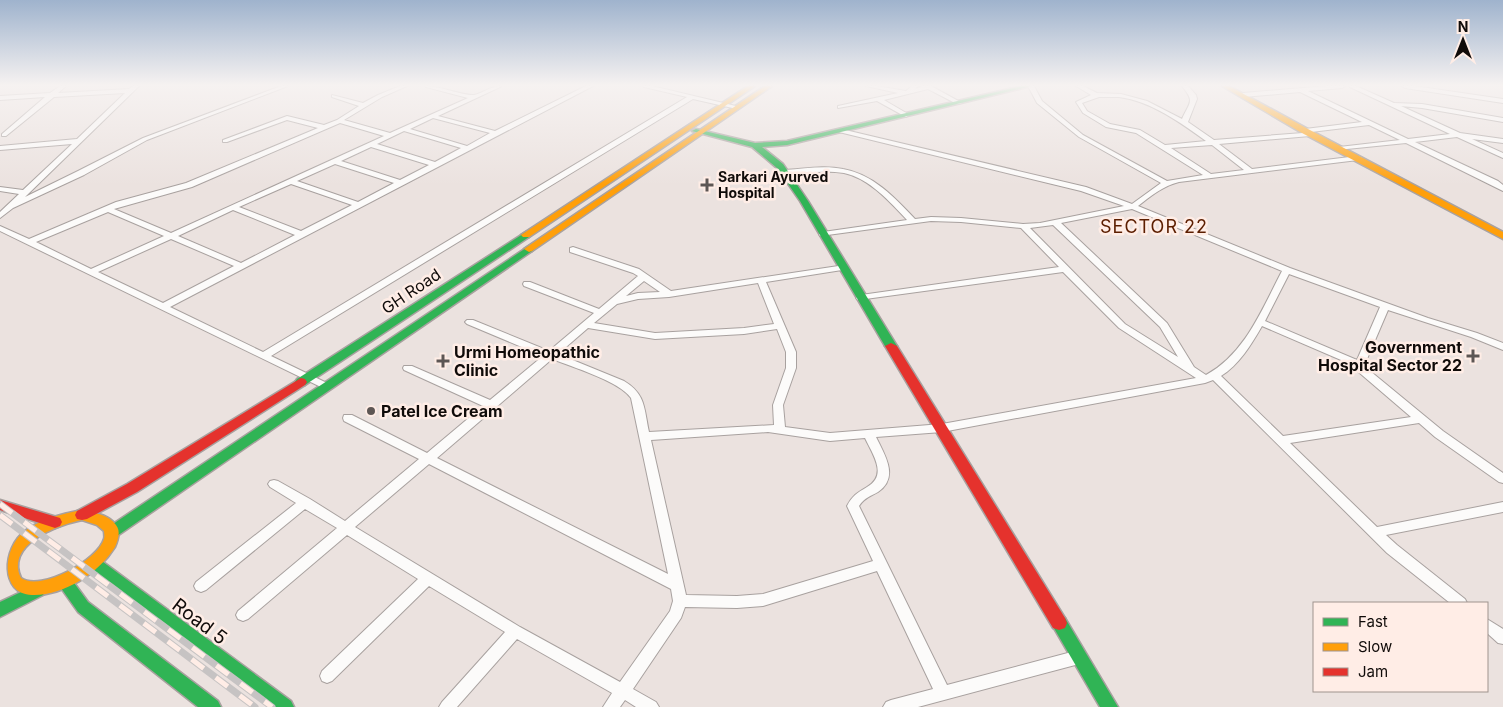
<svg xmlns="http://www.w3.org/2000/svg" width="1503" height="707" font-family="Inter,sans-serif">
  <style>
    .lines { fill: none; stroke-linecap: round; stroke-linejoin: round }
    .street-casing { stroke: #a8a19f; stroke-width: 2 }
    .fast-casing { stroke: #a8a19f; stroke-width: 3 }
    .slow-casing { stroke: #a8a19f; stroke-width: 3 }
    .jam-casing { stroke: #a8a19f; stroke-width: 3 }
    .street { fill: #fcfbfa; fill-rule: evenodd }
    .fast { fill: #30b455; fill-rule: evenodd }
    .slow { fill: #ff9f0a; fill-rule: evenodd }
    .jam { fill: #e5322d; fill-rule: evenodd }
    .rail-casing { stroke: #c6c3c3; stroke-width: 7 }
    .rail { stroke: #ffede6; stroke-width: 5; stroke-dasharray: 15; stroke-linecap: butt }
    .poi-dot { fill: #5d5654; stroke: #ffede6; stroke-width: 2 }
    .labels { text-anchor: middle; stroke-width: 5; stroke-linejoin: round; paint-order: stroke }
    .far-poi-label { font-size: 14px; font-weight: bold; fill: #100b09; stroke: #ffede6; text-anchor: start }
    .street-label { font-size: 16px; fill: #100b09; stroke: #ffede6 }
    .poi-label { font-size: 16px; font-weight: bold; fill: #100b09; stroke: #ffede6; text-anchor: start }
    .neighbourhood-label { font-size: 18px; letter-spacing: 1px; fill: #5c1e00; stroke: #ffede6 }
    .near-street-label { font-size: 19px; fill: #100b09; stroke: #ffede6 }
  </style>
  <rect width="100%" height="100%" fill="#ebe2df"/>
  <g class="lines">
    <g class="street-casing">
      <g id="street">
        <polygon points="60,86 66,86 58,93 129,89 133,86 139,86 25,197 78,171 143,138 281,86 288,86 147,140 84,175 13,208 0,218 0,212 19,194 0,191 0,187 23,190 72,144 0,150 0,146 77,139 125,93 54,97 6,136 2,136 2,134 45,97 0,100 0,96 50,93"/>
        <path d="M400 86H407L382 97 344 120 390 133 468 98 426 87 425 86C439 86 465 96 474 95 484 93 490 86 501 86L500 87 438 116 495 131 586 86H593L170 307 263 352 687 97 644 87 643 86H652L740 107 737 109 693 99 271 356 329 384 330 386 329 388 325 389 0 231V226L29 239 116 202 186 183 318 128 287 120 227 142H223V140L287 116 324 125 337 120 359 106 332 97V95L363 103 378 95ZM433 118 490 133 467 146 410 129ZM340 123 384 136 171 233 114 209 192 187ZM404 131 461 148 435 162 377 144ZM371 147 429 165 400 180 341 161ZM335 164 394 183 358 202 297 181ZM291 184 352 205 301 231 239 207ZM233 210 295 235 241 263 178 236ZM108 212 164 236 91 269 36 242ZM171 239 234 266 163 303 98 272Z"/>
        <polygon points="866,86 876,86 906,91 912,86 918,86 915,89 923,86 931,86 962,103 957,104 928,89 884,100 908,114 909,115 906,117 877,101 838,108 838,106 898,93"/>
        <path d="M1028 86H1034L1042 101 1083 135 1167 181 1203 175 1136 133 1106 127 1083 113 1076 102 1091 95 1076 86H1083L1097 93 1121 94 1147 101 1182 119C1190 101 1195 102 1182 86H1188L1196 95 1197 99 1188 122 1214 140 1303 133 1302 131 1305 129 1362 122 1300 92 1243 97 1240 95 1243 93 1327 86H1345L1342 88 1308 91 1408 139 1450 134 1350 87 1349 86H1356L1394 103 1422 104 1503 118V122L1422 108 1401 106 1460 133 1503 139V143L1472 139 1503 153V158L1457 137 1415 142 1498 181 1503 185V191L1406 143 1337 150 1336 149 1339 147 1400 140 1369 125 1311 132 1313 134 1310 136 1219 144 1252 169 1358 156 1362 158 1358 160 1179 182C1163 186 1151 196 1138 206L1290 268 1428 318 1477 333 1503 343V350L1471 337 1388 310 1364 366 1443 431 1503 473V483L1499 482 1435 437 1419 423 1290 443 1377 527 1503 502V512L1386 535 1397 545 1465 599 1467 603H1450L1387 553 1213 380 1205 383 942 432 876 437C884 454 900 477 878 492 871 496 864 498 859 506L947 685 1079 650 1084 652 1086 657 1084 662 1079 664 918 707H883L886 702 891 700 933 689 877 571 763 606 737 608 685 607 681 618 633 689 656 702 659 707H636L625 700 620 707H603L612 693 517 639 457 707H439L442 702 505 632 429 586 332 681 327 683 322 681 320 676 322 671 418 579 347 535 248 619 243 621 238 619 236 615 238 611 337 528 305 509 206 590 201 592 196 590 194 586 196 582 296 503 270 487 268 484 270 481 274 480 278 481 310 499 345 521 419 459 344 421 343 418 344 415H352L427 453 483 406 404 370 403 368 404 366H412L490 400 543 356 467 324 465 322 467 320H473L549 351 594 313 524 286 523 284 524 282H530L599 309 638 276 633 273 570 252V248L573 247 639 269 671 291 845 265 846 267 842 270 766 282 796 352V368L783 405 785 427 830 433 942 424 1196 378 1119 328 1063 272 858 300 856 298 861 295 1059 267 1021 228 961 222 931 221 820 236 819 234 823 232 907 220C890 202 869 178 844 173 825 170 804 173 785 174L781 172 785 170C804 169 824 165 843 169 873 174 895 198 915 219L931 217 961 218 1023 224 1040 223 1124 206 1081 191 839 132 838 131 841 129 1086 187 1132 204 1161 183 1079 137 1037 103ZM1099 97C1106 97 1113 97 1119 97 1151 101 1181 123 1206 141L1165 145 1140 130 1110 124 1087 111 1082 103ZM1212 145 1244 170 1211 174 1171 148ZM1132 209 1282 271C1262 309 1245 354 1206 375L1194 367 1167 323 1061 223ZM1053 225 1160 327 1178 357 1125 324 1030 228ZM1289 274 1380 307 1357 360 1265 321ZM644 281 660 292 638 293 626 296ZM758 283 774 324 744 328 655 333 594 323 617 304 638 299 669 297ZM1262 326 1348 363 1411 417 1283 436 1221 376C1239 365 1251 345 1262 326ZM588 328 655 339 744 334 777 329 786 352V368L773 405 774 425 649 432C644 409 646 394 624 381L558 354ZM552 359C572 367 619 381 631 398L668 574 437 458ZM768 432 830 441 865 438C873 455 888 475 867 487 857 493 852 496 847 506L873 561 763 594 737 596 686 595 651 440ZM429 464 671 589 673 601 670 611 620 682 520 627 355 527Z"/>
        <polygon points="1402,86 1414,86 1503,99 1503,103 1405,88"/>
        <polygon points="1487,619 1503,629 1503,644 1498,643 1487,633"/>
      </g>
    </g>
    <g class="fast-casing">
      <g id="fast">
        <polygon points="1021,86 1031,86 787,145 762,147 783,164 808,201 897,346 891,349 885,346 800,201 777,168 752,147 692,131 696,129 755,143 787,141"/>
        <polygon points="526,232 529,233 529,237 305,385 297,385 295,382 297,379"/>
        <polygon points="529,246 534,249 532,251 117,536 112,538 107,536 105,532 107,528"/>
        <polygon points="94,557 99,559 291,701 294,707 271,707 89,567 87,563 89,559"/>
        <polygon points="64,575 69,576 88,602 218,701 221,707 198,707 78,612 56,581 59,576"/>
        <polygon points="38,584 43,585 46,590 43,595 0,617 0,602"/>
        <polygon points="1059,616 1065,618 1118,707 1100,707 1051,623 1053,618"/>
      </g>
    </g>
    <g class="slow-casing">
      <g id="slow">
        <polygon points="748,86 755,86 529,237 523,237 521,235"/>
        <polygon points="765,86 772,86 532,251 529,252 524,249"/>
        <polygon points="1222,86 1229,86 1308,129 1503,232 1503,239 1302,133"/>
        <path d="M82 510C94 513 108 514 116 525 121 531 118 540 115 547 99 573 63 596 32 595 0 594 2 548 25 531 41 519 62 514 82 510ZM82 520 97 525 104 531C104 534 105 536 104 539 98 560 41 592 21 578 5 544 58 525 82 520Z"/>
      </g>
    </g>
    <g class="jam-casing">
      <g id="jam">
        <polygon points="891,343 897,346 1065,618 1067,623 1065,628 1059,630 1053,628 885,346"/>
        <polygon points="301,378 305,379 307,382 305,385 137,492 87,519 82,520 77,519 75,515 77,511 127,484"/>
        <polygon points="0,500 60,518 62,522 60,526 55,528 0,510"/>
      </g>
    </g>
    <use href="#street" class="street"/>
    <use href="#fast" class="fast"/>
    <use href="#slow" class="slow"/>
    <use href="#jam" class="jam"/>
    <g class="rail-casing">
      <g id="rail">
        <polyline points="0,504 272,707"/>
        <polyline points="0,515 255,707"/>
      </g>
    </g>
    <use href="#rail" class="rail"/>
  </g>
  <linearGradient id="sky" x2="0" y2="1"><stop stop-color="#9fb3cd"/><stop offset="0.46" stop-color="#f6f2f1"/><stop offset="1" stop-color="#f6f2f1" stop-opacity="0"/></linearGradient>
  <rect width="1503" height="185" fill="url(#sky)"/>
  <g class="poi-dot">
    <path d="M704.5 177.5h5v5h5v5h-5v5h-5v-5h-5v-5h5z"/>
    <path d="M1470.5 348.5h5v5h5v5h-5v5h-5v-5h-5v-5h5z"/>
    <path d="M440.5 353.5h5v5h5v5h-5v5h-5v-5h-5v-5h5z"/>
    <circle cx="371" cy="411" r="5"/>
  </g>
  <g class="labels">
    <g class="far-poi-label">
      <text x="718" y="182">Sarkari Ayurved<tspan x="718" dy="16">Hospital</tspan></text>
    </g>
    <g class="street-label">
      <text transform="translate(411 291) rotate(-34)" y="6">GH Road</text>
    </g>
    <g class="poi-label">
      <text x="1462" y="353" text-anchor="end">Government<tspan x="1462" dy="18">Hospital Sector 22</tspan></text>
      <text x="454" y="358">Urmi Homeopathic<tspan x="454" dy="18">Clinic</tspan></text>
      <text x="381" y="417">Patel Ice Cream</text>
    </g>
    <g class="neighbourhood-label">
      <text x="1154" y="233">SECTOR 22</text>
    </g>
    <g class="near-street-label">
      <text transform="translate(200 621) rotate(37)" y="7">Road 5</text>
    </g>
  </g>
  <rect x="1313" y="602" width="175" height="90" fill="#ffede6" stroke="#9f938e"/>
  <rect x="1323" y="618" width="25" height="8" fill="#30b455" stroke="#9f938e"/>
  <text x="1358" y="627" font-size="15" fill="#100b09">Fast</text>
  <rect x="1323" y="643" width="25" height="8" fill="#ff9f0a" stroke="#9f938e"/>
  <text x="1358" y="652" font-size="15" fill="#100b09">Slow</text>
  <rect x="1323" y="668" width="25" height="8" fill="#e5322d" stroke="#9f938e"/>
  <text x="1358" y="677" font-size="15" fill="#100b09">Jam</text>
  <g transform="translate(1463 40)" stroke="#ffede6" stroke-width="4" paint-order="stroke">
  <path d="M0-4L9 19L0 12L-9 19Z" fill="#100b09"/>
  <text y="-8" font-size="14" font-weight="bold" text-anchor="middle" fill="#100b09">N</text>
  </g>
</svg>
